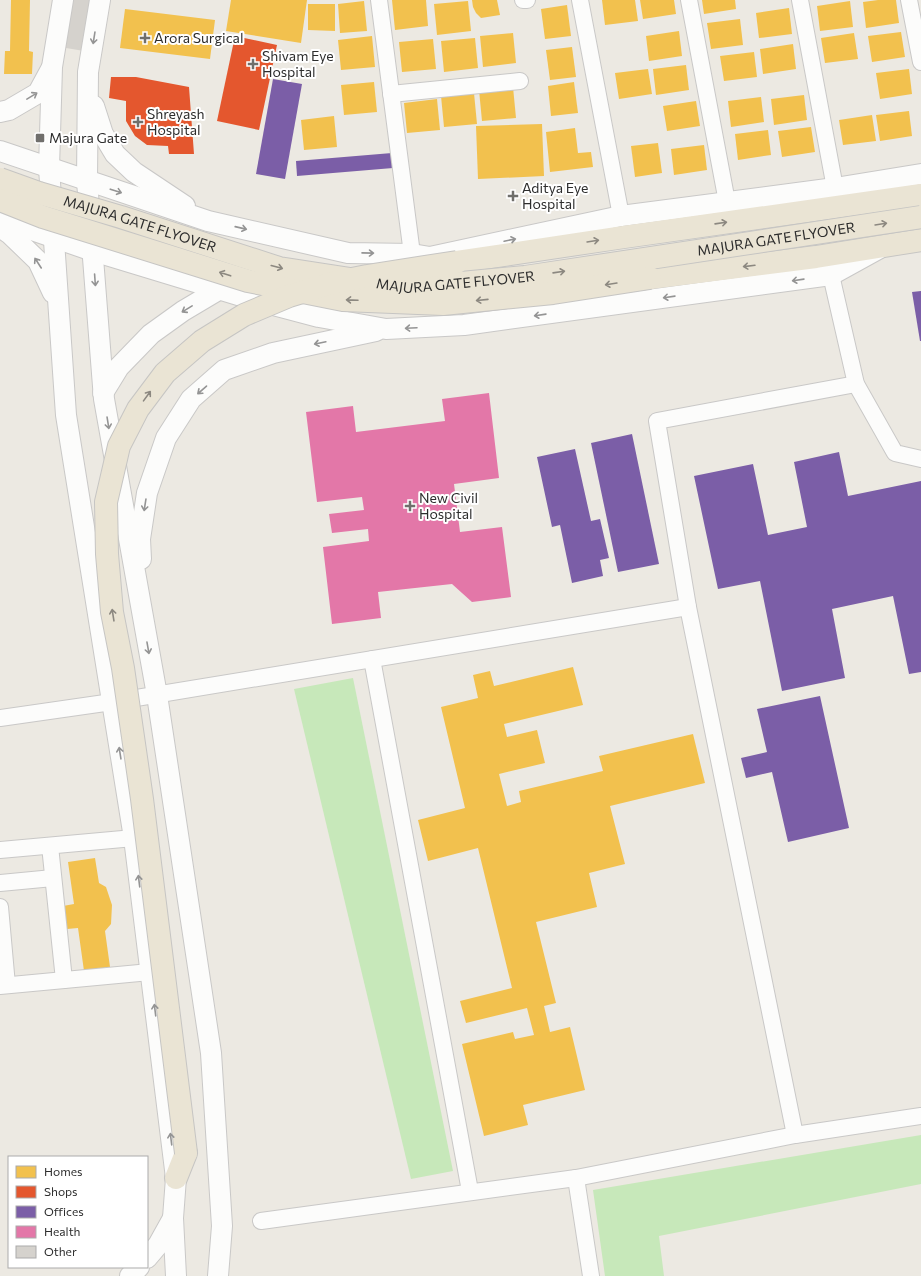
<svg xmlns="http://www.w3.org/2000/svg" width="921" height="1276" font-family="Commissioner,sans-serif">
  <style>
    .green { fill: #c7e8ba }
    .homes { fill: #f2c14e }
    .shops { fill: #e4572e }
    .offices { fill: #7b5ea7 }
    .health { fill: #e377a8 }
    .building { fill: #d5d2cd }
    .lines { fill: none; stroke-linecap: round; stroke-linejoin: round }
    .minor-casing { stroke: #c9c8c7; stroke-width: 18 }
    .tertiary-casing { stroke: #c9c8c7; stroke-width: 22 }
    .trunk-casing { stroke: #c6c5c3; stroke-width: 24 }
    .minor { stroke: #fcfcfb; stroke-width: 16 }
    .tertiary { stroke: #fcfcfb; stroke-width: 20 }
    .trunk { stroke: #eae4d4; stroke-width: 22 }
    .trunk-bridge-casing { stroke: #c6c5c3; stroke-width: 24; stroke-linecap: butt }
    .trunk-bridge { stroke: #eae4d4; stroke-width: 22 }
    .oneway { stroke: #949494 }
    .oneway2 { stroke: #8c8880 }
    .poi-dot { fill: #706f6c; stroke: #fff; stroke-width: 1.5 }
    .labels { text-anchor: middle; stroke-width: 4; stroke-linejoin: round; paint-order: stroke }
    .poi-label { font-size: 14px; fill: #2d2d2d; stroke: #fff; text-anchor: start }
    .street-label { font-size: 14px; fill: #2d2d2d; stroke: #fff }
  </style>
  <rect width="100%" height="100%" fill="#ece9e2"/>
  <g class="green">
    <polygon points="353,678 453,1171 411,1179 294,689"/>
    <polygon points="921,1135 921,1184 659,1236 664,1276 605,1276 593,1190"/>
  </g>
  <g class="homes">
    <polygon points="11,0 30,0 29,51 33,52 32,74 4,74 5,51 10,51"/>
    <polygon points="231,0 307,0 301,43 226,31"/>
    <polygon points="392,0 426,0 428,26 395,30"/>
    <polygon points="472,0 497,0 500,15 481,18 476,13 473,7"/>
    <polygon points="602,0 635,0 638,21 605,25"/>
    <polygon points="640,0 674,0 676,14 643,19"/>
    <polygon points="702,0 735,0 736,9 704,14"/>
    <polygon points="878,0 896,0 899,23 866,28 863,2"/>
    <polygon points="364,1 367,31 340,33 338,4"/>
    <polygon points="468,1 471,31 437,35 434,4"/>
    <polygon points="850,1 853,27 820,31 817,6"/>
    <polygon points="308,4 335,4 335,31 308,30"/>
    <polygon points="567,5 571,36 545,39 541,9"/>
    <polygon points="789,8 792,34 759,38 756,13"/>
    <polygon points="125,9 215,20 210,59 120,48"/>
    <polygon points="740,19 743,45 711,49 707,23"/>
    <polygon points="679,31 682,56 649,61 646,36"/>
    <polygon points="901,32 905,57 872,62 868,36"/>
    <polygon points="513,33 516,63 483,67 480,36"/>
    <polygon points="854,33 858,59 825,63 821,38"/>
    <polygon points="372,36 375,67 341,70 338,40"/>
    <polygon points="475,38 478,68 444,72 441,41"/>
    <polygon points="433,39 436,69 402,72 399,42"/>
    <polygon points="793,44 796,69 763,74 760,49"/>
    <polygon points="572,47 576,77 550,80 546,50"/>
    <polygon points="754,52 757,77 724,81 720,56"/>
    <polygon points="686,65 689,90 656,95 653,69"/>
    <polygon points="648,69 652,94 619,99 615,73"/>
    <polygon points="909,69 912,94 880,99 876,73"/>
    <polygon points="374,82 377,112 344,115 341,85"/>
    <polygon points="574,82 578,113 551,116 548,86"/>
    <polygon points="513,87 516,118 482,121 479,90"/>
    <polygon points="474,93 477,124 444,127 441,96"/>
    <polygon points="804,95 807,120 774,125 771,99"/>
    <polygon points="761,97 764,122 731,127 728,101"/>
    <polygon points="437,99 440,130 407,133 404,103"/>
    <polygon points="696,101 700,126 667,131 663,106"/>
    <polygon points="909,111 912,136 880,141 876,115"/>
    <polygon points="872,115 876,141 843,145 839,120"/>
    <polygon points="334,116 337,147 304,150 301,120"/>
    <polygon points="542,124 544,176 478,179 476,126"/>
    <polygon points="811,127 815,152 782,157 778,131"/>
    <polygon points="575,128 578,153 591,152 593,167 550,172 546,132"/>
    <polygon points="768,130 771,155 738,160 735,134"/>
    <polygon points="658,143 662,173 635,177 631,146"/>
    <polygon points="704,145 707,170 674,175 671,149"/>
    <polygon points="573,667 583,705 504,724 507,737 537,730 545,763 499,774 507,806 521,802 519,791 603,771 599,756 693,734 705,783 610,806 625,864 589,873 597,907 536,922 556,1003 544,1006 550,1032 570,1027 585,1090 523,1105 528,1125 484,1136 462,1044 513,1032 515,1039 534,1035 527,1008 466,1023 460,1001 512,988 478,848 428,861 418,820 465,808 441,707 478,698 473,675 490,671 494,686"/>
    <polygon points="95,858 99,883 106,887 112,905 111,924 105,931 110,967 84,971 78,928 67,929 63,906 74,904 68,862"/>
  </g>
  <g class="shops">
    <polygon points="235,36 277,45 259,130 217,121"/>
    <polygon points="111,77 136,77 189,87 194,154 169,154 168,146 147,145 135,136 126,121 126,101 109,98"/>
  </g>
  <g class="offices">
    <polygon points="273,79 302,84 285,179 256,174"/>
    <polygon points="392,153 393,168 297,176 296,161"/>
    <polygon points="921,291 921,341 920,341 912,292"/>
    <polygon points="632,434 659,564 618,572 591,443"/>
    <polygon points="575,449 591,521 600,519 609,558 600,560 603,576 572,583 560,525 552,527 537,457"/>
    <polygon points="839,452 848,496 921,481 921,672 909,674 893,596 832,609 845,678 782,691 760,581 718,589 694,476 753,464 768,535 807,527 794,462"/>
    <polygon points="820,696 849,828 788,842 772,772 746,778 741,758 767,752 757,709"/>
  </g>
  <polygon class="health" points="489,393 499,478 454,484 460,532 502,527 511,597 472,602 452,584 378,592 381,618 332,624 323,547 369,541 368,529 332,533 329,514 364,510 362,497 317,502 306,412 353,406 356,432 445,421 442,399"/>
  <polygon class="building" points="55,0 104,0 96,53 48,45"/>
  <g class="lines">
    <g class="minor-casing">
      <g id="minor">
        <polyline points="379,0 412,254"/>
        <polyline points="523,0 527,0"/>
        <polyline points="580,0 621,216"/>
        <polyline points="689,0 727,202"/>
        <polyline points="800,0 835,188"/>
        <polyline points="909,0 921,62"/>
        <polyline points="391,94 520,81"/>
        <polyline points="831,275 856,384 895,453 921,459"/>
        <polyline points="372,659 470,1191"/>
        <polyline points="0,718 112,702 688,607"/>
        <polyline points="50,846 64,980"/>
        <polyline points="0,850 134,838"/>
        <polyline points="0,883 53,878"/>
        <polyline points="0,907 7,985"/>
        <polyline points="0,986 150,972"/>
        <polyline points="795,1135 688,607 657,421 856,384"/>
        <polyline points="576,1178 591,1276"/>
        <polyline points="261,1221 576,1178 795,1135 921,1116"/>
      </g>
    </g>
    <g class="tertiary-casing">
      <g id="tertiary">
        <polyline points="63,0 52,67 49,168 66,415 134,838 176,1178 173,1218 176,1276"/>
        <polyline points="100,0 88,72 87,181 104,399 157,695 211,1053 222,1226 218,1276"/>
        <polyline points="94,106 103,134 115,154 134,172 185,206"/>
        <polyline points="0,112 9,110 38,93 51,69"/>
        <polyline points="0,151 208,221 348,253 412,254 430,257 621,216 835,188 921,174"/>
        <polyline points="0,219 93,251 251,299 319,317 386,329 464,325 831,275 880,248"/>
        <polyline points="0,227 10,234 38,261 53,293"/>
        <polyline points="103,393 119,367 151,334 183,311 220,289"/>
        <polyline points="141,559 140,539 147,493 166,438 191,399 224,370 273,353 376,331"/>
        <polyline points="147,1258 158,1245 173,1218"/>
        <polyline points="130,1276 139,1267"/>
      </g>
    </g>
    <g class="trunk-casing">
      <g id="trunk">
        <polyline points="457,262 624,237 921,195"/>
        <polyline points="650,278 816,257 921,240"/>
        <polyline points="176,1178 186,1153"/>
      </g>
    </g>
    <use href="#minor" class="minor"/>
    <use href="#tertiary" class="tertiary"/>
    <use href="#trunk" class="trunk"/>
    <g class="trunk-bridge-casing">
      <g id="trunk-bridge">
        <path id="s1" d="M0 179 39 193 121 217 279 268 409 288 525 277 921 217"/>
        <polyline points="0,200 43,217 248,281 343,300 443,304 553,293 650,278"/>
        <polyline points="186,1153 142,799 123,668 112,612 107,554 106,502 119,446 138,409 165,373 202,341 244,315 289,296 332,283 367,276 457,262"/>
      </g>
    </g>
    <use href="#trunk-bridge" class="trunk-bridge"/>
  </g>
  <defs><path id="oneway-shaft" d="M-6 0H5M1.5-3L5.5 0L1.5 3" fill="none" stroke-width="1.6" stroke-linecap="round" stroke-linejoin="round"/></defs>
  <g class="oneway">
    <use href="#oneway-shaft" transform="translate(94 38) rotate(99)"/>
    <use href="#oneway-shaft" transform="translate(32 96) rotate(-31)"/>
    <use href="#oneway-shaft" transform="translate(116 191) rotate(18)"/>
    <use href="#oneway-shaft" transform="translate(241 228) rotate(13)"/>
    <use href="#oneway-shaft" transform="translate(510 240) rotate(-12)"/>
    <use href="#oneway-shaft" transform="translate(368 253) rotate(1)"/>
    <use href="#oneway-shaft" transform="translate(38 263) rotate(-123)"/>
    <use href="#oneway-shaft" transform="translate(95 280) rotate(86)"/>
    <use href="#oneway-shaft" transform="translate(798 280) rotate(172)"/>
    <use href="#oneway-shaft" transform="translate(669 297) rotate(172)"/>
    <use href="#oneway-shaft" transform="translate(187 309) rotate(149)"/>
    <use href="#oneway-shaft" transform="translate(540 315) rotate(172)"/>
    <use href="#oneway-shaft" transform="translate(411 328) rotate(177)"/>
    <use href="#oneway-shaft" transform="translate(320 343) rotate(168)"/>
    <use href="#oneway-shaft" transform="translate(202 390) rotate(139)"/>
    <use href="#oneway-shaft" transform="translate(108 423) rotate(81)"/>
    <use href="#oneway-shaft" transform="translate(145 505) rotate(99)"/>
    <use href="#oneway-shaft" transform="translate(148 648) rotate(80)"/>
    <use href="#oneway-shaft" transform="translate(120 753) rotate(-99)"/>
    <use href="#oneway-shaft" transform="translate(139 881) rotate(-97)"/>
    <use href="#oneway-shaft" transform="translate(155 1010) rotate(-97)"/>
    <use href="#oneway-shaft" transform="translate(171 1139) rotate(-97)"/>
  </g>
  <g class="oneway2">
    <use href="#oneway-shaft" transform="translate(721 223) rotate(-8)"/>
    <use href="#oneway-shaft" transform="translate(881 224) rotate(-9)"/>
    <use href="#oneway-shaft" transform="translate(593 241) rotate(-9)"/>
    <use href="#oneway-shaft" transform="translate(749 266) rotate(173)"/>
    <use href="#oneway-shaft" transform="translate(277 267) rotate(15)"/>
    <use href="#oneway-shaft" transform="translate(559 272) rotate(-8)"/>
    <use href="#oneway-shaft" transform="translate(225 274) rotate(-162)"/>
    <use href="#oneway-shaft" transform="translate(611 284) rotate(171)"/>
    <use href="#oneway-shaft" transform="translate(352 300) rotate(-178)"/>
    <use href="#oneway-shaft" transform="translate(482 300) rotate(174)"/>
    <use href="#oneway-shaft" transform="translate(147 396) rotate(-54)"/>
    <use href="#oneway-shaft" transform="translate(113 615) rotate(-99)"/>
  </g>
  <g class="poi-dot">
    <path d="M143 32h4v4h4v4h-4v4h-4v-4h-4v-4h4z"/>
    <path d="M251 58h4v4h4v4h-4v4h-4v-4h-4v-4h4z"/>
    <path d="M136 116h4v4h4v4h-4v4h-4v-4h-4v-4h4z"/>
    <rect x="35" y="133" width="10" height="10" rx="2"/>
    <path d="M511 190h4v4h4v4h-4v4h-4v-4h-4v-4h4z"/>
    <path d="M408 500h4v4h4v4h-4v4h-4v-4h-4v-4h4z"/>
  </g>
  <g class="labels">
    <g class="poi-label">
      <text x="154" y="43">Arora Surgical</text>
      <text x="262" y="61">Shivam Eye<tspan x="262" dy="16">Hospital</tspan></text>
      <text x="147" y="119">Shreyash<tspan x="147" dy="16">Hospital</tspan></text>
      <text x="49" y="143">Majura Gate</text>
      <text x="522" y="193">Aditya Eye<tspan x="522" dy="16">Hospital</tspan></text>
      <text x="419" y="503">New Civil<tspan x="419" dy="16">Hospital</tspan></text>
    </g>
    <g class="street-label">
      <text dy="5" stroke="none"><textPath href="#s1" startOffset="147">MAJURA GATE FLYOVER</textPath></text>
      <text dy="5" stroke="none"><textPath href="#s1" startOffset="795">MAJURA GATE FLYOVER</textPath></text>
      <text dy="5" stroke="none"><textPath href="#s1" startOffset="471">MAJURA GATE FLYOVER</textPath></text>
    </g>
  </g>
  <rect x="8" y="1156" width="140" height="112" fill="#ffffff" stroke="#ababab"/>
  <rect x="16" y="1166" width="20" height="12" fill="#f2c14e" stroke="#ababab"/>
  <text x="44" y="1176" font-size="12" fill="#2d2d2d">Homes</text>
  <rect x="16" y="1186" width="20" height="12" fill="#e4572e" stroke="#ababab"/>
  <text x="44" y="1196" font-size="12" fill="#2d2d2d">Shops</text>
  <rect x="16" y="1206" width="20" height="12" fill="#7b5ea7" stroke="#ababab"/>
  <text x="44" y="1216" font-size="12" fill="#2d2d2d">Offices</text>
  <rect x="16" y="1226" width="20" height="12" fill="#e377a8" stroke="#ababab"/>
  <text x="44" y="1236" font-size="12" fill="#2d2d2d">Health</text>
  <rect x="16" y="1246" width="20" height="12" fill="#d5d2cd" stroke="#ababab"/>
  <text x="44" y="1256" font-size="12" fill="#2d2d2d">Other</text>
</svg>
